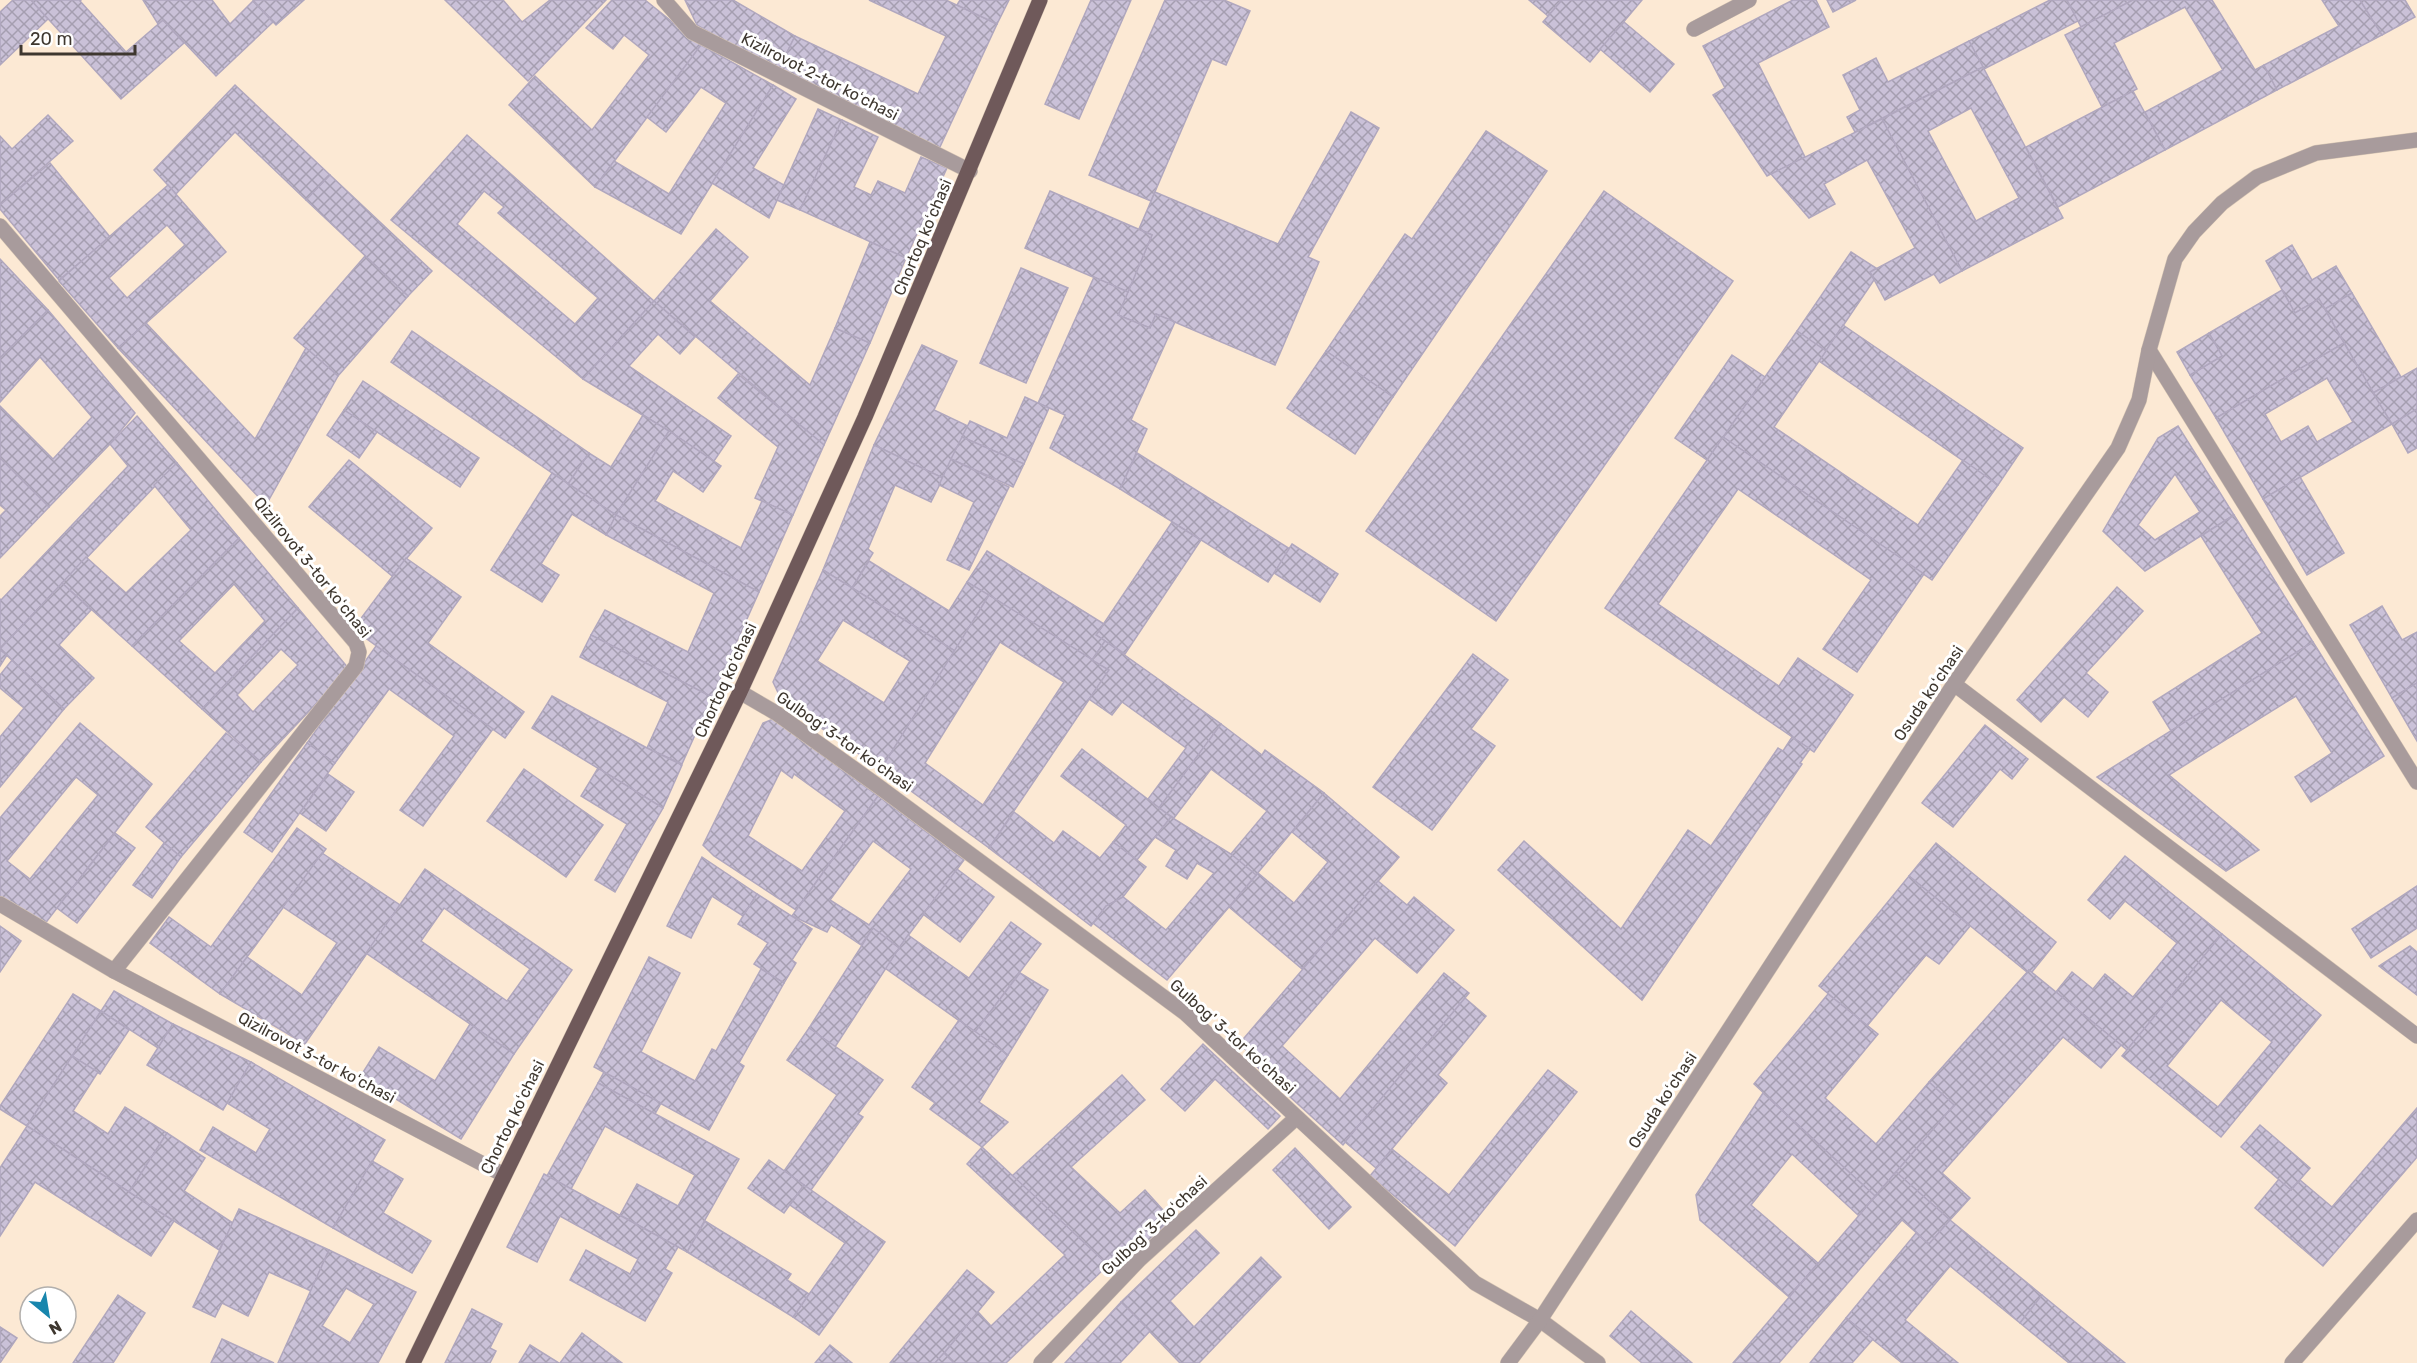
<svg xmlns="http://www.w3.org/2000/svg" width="2417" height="1363" font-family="Rubik,sans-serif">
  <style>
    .building { fill: url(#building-cross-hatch); stroke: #b0a7be; stroke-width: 1.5; fill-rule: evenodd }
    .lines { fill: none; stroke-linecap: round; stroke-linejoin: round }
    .minor-casing { stroke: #d6c5b3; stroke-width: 16 }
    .major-casing { stroke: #d6c5b3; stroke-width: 16 }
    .minor { stroke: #a89b9c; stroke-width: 15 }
    .major { stroke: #6f595a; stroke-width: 15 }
    .labels { text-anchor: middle; stroke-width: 6; stroke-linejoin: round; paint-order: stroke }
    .street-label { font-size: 16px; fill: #3e372f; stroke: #fff }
  </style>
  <defs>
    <pattern id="building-cross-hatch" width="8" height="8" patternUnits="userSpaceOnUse" patternTransform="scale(1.5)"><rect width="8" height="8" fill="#cac1d8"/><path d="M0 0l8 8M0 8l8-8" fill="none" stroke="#a59eb0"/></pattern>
  </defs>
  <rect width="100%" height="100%" fill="#fce9d4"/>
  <g class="building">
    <polygon points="13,0 31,0 48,19 0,65 0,12"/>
    <polygon points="31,0 81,0 80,1 126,52 163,20 184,43 121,99"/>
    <polygon points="143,0 212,0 230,24 253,1 273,22 216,76 163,20 158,24"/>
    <polygon points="253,0 304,0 276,25"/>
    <polygon points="445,0 503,0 522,22 550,0 606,0 528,81"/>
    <polygon points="612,0 645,0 701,45 595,187 509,105 535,76 592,130 649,55 624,35 613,49 586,28"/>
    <polygon points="685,0 733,0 795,36 777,73 697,25"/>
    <polygon points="869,0 946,0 997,24 939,149 777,73 795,36 918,94 946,36"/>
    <polygon points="960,0 1009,0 997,24 957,5"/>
    <polygon points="1091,0 1131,0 1079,119 1045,104"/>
    <polygon points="1165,0 1224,0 1250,11 1226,65 1212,59 1151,201 1089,175"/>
    <polygon points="1529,0 1562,0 1548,16"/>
    <polygon points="1562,0 1642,0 1590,62 1543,22"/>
    <polygon points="1793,0 1816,0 1829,27 1758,63 1805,157 1767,176 1713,95 1725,88 1703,46"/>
    <polygon points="1827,0 1856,0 1833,12"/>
    <polygon points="2050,0 2067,0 2078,21 1984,69 1969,41"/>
    <polygon points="2067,0 2133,0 2081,27"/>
    <polygon points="2133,0 2212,0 2255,70 2264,65 2277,90 2165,150 2145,112 2223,70 2185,7 2114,43 2137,89 2102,107 2065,35"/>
    <polygon points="2322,0 2360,0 2382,35 2277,90 2264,65 2339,26"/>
    <polygon points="2360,0 2405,0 2415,17 2382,35"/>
    <polygon points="1624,22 1674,64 1650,92 1600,49"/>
    <polygon points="1969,41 1983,67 1855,132 1847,117 1860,110 1843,75 1876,58 1888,82"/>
    <polygon points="701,45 773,85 681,234 595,187 614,161 669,194 726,103 701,87 666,132 647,117"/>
    <path d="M1983 67 2063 218 1962 271 1882 119ZM1971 108 2019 198 1976 221 1928 131Z"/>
    <polygon points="235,85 330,175 306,200 235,132 176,194 154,170"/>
    <polygon points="773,85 796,99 753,168 784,185 769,218 712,183"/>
    <polygon points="2133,91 2165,150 2058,207 2026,147"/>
    <polygon points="818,109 842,120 800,210 777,200"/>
    <polygon points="1351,112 1379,128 1308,257 1319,262 1275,365 1156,314 1150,328 1118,315 1152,235 1139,229 1155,192 1278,244"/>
    <polygon points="48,115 73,141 0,205 0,136 12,149"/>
    <polygon points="1882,119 1962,271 1940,283 1934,274 1885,300 1870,272 1915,248 1867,160 1824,184 1835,204 1809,218 1771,174"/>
    <polygon points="842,120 878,137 854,187 871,195 878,181 905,193 921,157 947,168 906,258 800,210"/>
    <polygon points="1486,131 1547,171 1393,397 1326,351 1405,234 1412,239"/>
    <path d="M467 135 654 301 583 379 391 220ZM484 191 504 207 498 213 598 298 575 324 457 224Z"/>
    <polygon points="50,163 110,237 59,280 0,209 0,205"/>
    <polygon points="330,175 432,271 408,296 306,200"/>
    <path d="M168 185 226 252 118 348 59 281ZM167 225 185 245 127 298 109 278Z"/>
    <polygon points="1050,191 1152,235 1128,292 1025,248"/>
    <polygon points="1604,191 1733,281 1496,621 1366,531"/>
    <polygon points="716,229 748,257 710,301 810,385 835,328 870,343 824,445 654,301"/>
    <polygon points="870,242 906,258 870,343 835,328"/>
    <polygon points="2292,245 2312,280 2336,266 2352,293 2325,309 2319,299 2295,313 2266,261"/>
    <polygon points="1851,252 1876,268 1870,272 1874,280 1826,351 1797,331"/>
    <polygon points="365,256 408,296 338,376 294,338"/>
    <polygon points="0,259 48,310 0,358"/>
    <polygon points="1021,268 1068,288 1026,383 980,363"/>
    <polygon points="1094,277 1128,292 1118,315 1150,328 1156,314 1175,322 1131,420 1147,429 1120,489 1050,448 1065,415 1038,403"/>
    <polygon points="2282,290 2295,313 2319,299 2344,343 2216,418 2190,375 2222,356 2209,333"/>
    <polygon points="2352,293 2401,377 2373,393 2325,309"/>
    <polygon points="654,301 695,337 680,354 658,334 629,366 731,436 714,461 669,431 583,379"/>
    <polygon points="48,310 135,413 110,444 49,507 0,458 0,406 53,459 92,417 40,357 0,402 0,358"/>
    <polygon points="146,323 255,439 306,348 338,376 266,505 118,348"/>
    <polygon points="1843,325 2023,448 1998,485 1819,361"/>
    <polygon points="412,331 589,453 568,484 391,362"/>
    <polygon points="1797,331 1826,351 1774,427 1918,525 1963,460 1998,485 1932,580 1723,437"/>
    <polygon points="2209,333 2222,356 2190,375 2177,352"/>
    <path d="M2344 343 2392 424 2263 499 2216 418ZM2327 378 2353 422 2317 442 2308 426 2281 442 2265 414Z"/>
    <polygon points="922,345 957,361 934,410 968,426 943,478 874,445"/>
    <polygon points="1326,351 1393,397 1355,454 1287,408"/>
    <polygon points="1732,355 1765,377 1707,460 1675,438"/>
    <polygon points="2417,368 2417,409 2392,424 2373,393"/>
    <polygon points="738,374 824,445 793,515 755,498 778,447 718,398"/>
    <polygon points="363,381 479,458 460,487 344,410"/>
    <polygon points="1025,397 1049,408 1024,464 962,437 970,421 1007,438"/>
    <polygon points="2417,409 2417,448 2408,453 2392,424"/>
    <polygon points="344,410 377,432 359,458 327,435"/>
    <polygon points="643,415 669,431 616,515 568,484 589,453 611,467"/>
    <polygon points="137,416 177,463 0,649 0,599 1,600 128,466 110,444"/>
    <path d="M2178 426 2234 515 2145 571 2103 531 2158 438ZM2175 474 2200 512 2155 540 2138 525Z"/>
    <polygon points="669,431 721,466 703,492 673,471 655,501 741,548 762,501 793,515 759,592 616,515"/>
    <polygon points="962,437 1024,464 1013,487 951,459"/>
    <polygon points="1723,437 1924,574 1857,672 1823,649 1871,580 1738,489 1658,604 1779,686 1798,658 1853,695 1814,752 1605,608"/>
    <polygon points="874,445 943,478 931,502 895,485 868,549 873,553 852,588 823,570"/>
    <polygon points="1137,453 1290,549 1268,582 1120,489"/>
    <polygon points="0,458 49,507 0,558 0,516 6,510 0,505"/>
    <polygon points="951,459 1009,487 969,570 947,560 974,502 939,485"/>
    <polygon points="349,460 432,528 392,576 309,507"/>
    <polygon points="177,463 239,538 132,646 62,583 86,557 126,593 191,530 154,485"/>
    <polygon points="552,473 616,515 606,535 572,514 541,564 559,575 542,602 491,570"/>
    <polygon points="2300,477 2344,553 2307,575 2263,499"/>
    <polygon points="616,515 759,592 712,697 591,635 605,610 688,652 714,593 606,535"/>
    <polygon points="2234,515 2313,642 2171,731 2153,702 2262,633 2201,536"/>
    <polygon points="1172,522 1201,540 1125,654 1096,635"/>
    <path d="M239 538 298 608 202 709 132 646ZM234 584 265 621 215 673 179 641Z"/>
    <polygon points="1292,544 1338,574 1320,602 1274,573"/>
    <polygon points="987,551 1104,624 1096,635 1105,641 1092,660 967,582"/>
    <polygon points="406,558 461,597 428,643 524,712 505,738 353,629"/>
    <polygon points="869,561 949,611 967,582 989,595 955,651 852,588"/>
    <path d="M823 570 955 651 881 769 782 701 773 682ZM843 620 910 661 884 703 817 661Z"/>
    <polygon points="62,583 91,610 59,645 94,678 64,709 0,649"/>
    <polygon points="2117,587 2143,611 2086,673 2108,692 2088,717 2064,697 2041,722 2017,700"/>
    <path d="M989 595 1109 670 989 848 881 769ZM1000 642 1064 682 983 805 925 763Z"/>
    <polygon points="2382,606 2402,640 2417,632 2417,683 2392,698 2350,625"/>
    <path d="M298 608 349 669 261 762 202 709ZM281 649 298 665 253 712 237 695Z"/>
    <polygon points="591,635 712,697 682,764 647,748 668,702 580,657"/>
    <polygon points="1105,641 1221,724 1159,808 1148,799 1186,748 1122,702 1112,715 1089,699 1109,670 1092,660"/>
    <polygon points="2313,642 2384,756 2311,802 2295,777 2332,753 2296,696 2169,775 2259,850 2226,871 2097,777"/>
    <polygon points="376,646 493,729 423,826 400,810 454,736 389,689 335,763 307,743"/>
    <polygon points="0,650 7,655 0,666"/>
    <polygon points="1473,654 1508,680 1471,729 1495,746 1432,830 1373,787"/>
    <polygon points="12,660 64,709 0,787 0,737 24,708 0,688 0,675"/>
    <polygon points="2417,683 2417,741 2392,698"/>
    <polygon points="552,696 647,748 682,765 663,808 532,728"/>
    <path d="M773 719 878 796 796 910 714 856 703 845 763 723ZM781 770 792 778 794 774 845 811 802 871 748 836Z"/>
    <path d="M80 723 152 784 44 925 0 897V818ZM76 777 98 795 30 879 7 861Z"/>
    <polygon points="1221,724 1262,755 1265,750 1324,793 1256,875 1231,854 1267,811 1211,769 1174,818 1159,808"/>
    <polygon points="1985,725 2028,759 2012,779 2000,769 1953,827 1922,803"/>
    <polygon points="226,733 261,762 181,857 146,827"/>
    <polygon points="1792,737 1810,749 1800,763 1802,764 1642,1000 1498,870 1524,841 1621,929 1688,830 1711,846 1778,748 1783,751"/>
    <polygon points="307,743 335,763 272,852 244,832"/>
    <polygon points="1082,749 1171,817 1137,860 1113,842 1126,825 1061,776"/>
    <polygon points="598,768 663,808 615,892 595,880 627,824 581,796"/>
    <polygon points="524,769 603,825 566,877 487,821"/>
    <polygon points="328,774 354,792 326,831 300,813"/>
    <polygon points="1324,793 1399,857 1302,969 1229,907 1258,873 1294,903 1328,862 1292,832"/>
    <path d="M878 796 964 860 899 948 873 928 861 945 831 925 827 932 792 916ZM873 841 911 869 869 925 830 900Z"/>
    <polygon points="1014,812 1054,843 1063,831 1100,858 1113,842 1146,867 1123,897 1106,906 1091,926 989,848"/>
    <polygon points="1171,817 1231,854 1256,875 1167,980 1093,923 1106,906 1123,897 1166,930 1214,873 1197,863 1187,879 1166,866 1176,850 1155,837"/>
    <polygon points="297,828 326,849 220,994 150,943 169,917 211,947"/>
    <polygon points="115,833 135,848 77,923 57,908"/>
    <polygon points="164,843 181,857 152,898 133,885"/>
    <polygon points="1936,843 2056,942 2032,972 2029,970 2027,972 1909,876"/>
    <polygon points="322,853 400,905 305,1044 220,994 247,957 302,995 337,943 283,907"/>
    <polygon points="2125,856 2222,934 2127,1050 2056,992 2072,972 2093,989 2105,974 2133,997 2177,943 2125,901 2110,919 2088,900"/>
    <polygon points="702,857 757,894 743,916 712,896 691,938 667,926"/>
    <path d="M425 869 572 970 514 1054 366 953ZM444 908 530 969 507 1001 421 941Z"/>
    <polygon points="957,869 994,897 960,942 923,914"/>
    <polygon points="1909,876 1970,926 1939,964 1926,955 1867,1026 1819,986"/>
    <polygon points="1378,881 1407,905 1414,897 1454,930 1417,973 1375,938 1282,1046 1340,1099 1444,973 1469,993 1343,1145 1255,1065 1259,1061 1239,1044"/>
    <polygon points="2417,886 2417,928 2371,958 2352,929"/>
    <polygon points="757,894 812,929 792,960 796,963 784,983 754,964 768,943 738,924"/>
    <polygon points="1011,922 1041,944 975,1032 885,968 908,935 969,978"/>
    <polygon points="0,926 21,941 0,972"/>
    <polygon points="873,928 899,948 835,1047 809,1028"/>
    <path d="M2222 934 2321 1015 2221 1137 2122 1056ZM2221 1000 2272 1042 2218 1107 2167 1066Z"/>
    <polygon points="2410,946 2417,952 2417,995 2379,966"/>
    <polygon points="649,957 680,973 641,1052 695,1081 712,1049 716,1051 761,969 784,983 739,1063 744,1066 709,1130 594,1067"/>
    <polygon points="2029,970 2121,1045 2101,1068 2063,1037 1942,1173 1970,1198 1950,1220 1896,1172 1954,1105 1929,1082"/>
    <polygon points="1020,973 1048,990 1008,1055 975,1032"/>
    <polygon points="114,991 173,1024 158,1048 101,1011"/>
    <polygon points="73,994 101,1011 27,1126 0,1109 0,1106"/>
    <polygon points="1828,994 1878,1034 1825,1098 1876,1144 1929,1082 1954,1105 1875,1196 1754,1084"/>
    <polygon points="1465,998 1486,1016 1438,1075 1447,1083 1376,1168 1345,1142"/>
    <polygon points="101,1011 129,1030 100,1074 72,1056"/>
    <polygon points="959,1020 1008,1055 979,1102 1008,1122 982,1147 930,1109 935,1103 912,1087"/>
    <polygon points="173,1024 251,1062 223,1110 147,1065"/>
    <polygon points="470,1024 514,1054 461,1139 360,1077 379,1047 435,1081"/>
    <polygon points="809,1028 883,1080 858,1114 863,1117 811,1190 784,1171 837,1095 787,1060"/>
    <polygon points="1203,1044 1280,1116 1268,1129 1215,1079 1185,1111 1161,1089"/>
    <polygon points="72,1056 98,1072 73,1111 108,1134 125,1107 167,1133 129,1192 27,1126"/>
    <polygon points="251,1062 385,1140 333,1228 200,1150 213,1127 256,1153 270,1129 227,1103"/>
    <polygon points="1548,1070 1577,1092 1455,1246 1370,1176 1392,1149 1449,1195"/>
    <polygon points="604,1072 661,1103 655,1114 598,1083"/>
    <polygon points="1122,1075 1145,1100 1071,1167 1120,1213 1145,1190 1172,1220 1115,1272 1012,1176"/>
    <polygon points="598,1083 739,1159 687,1252 620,1215 637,1184 678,1206 695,1175 605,1126 571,1189 547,1176"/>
    <polygon points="1763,1093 1875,1196 1859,1216 1792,1154 1751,1205 1818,1263 1789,1297 1700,1220 1696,1195"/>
    <polygon points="2417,1108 2417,1157 2323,1266 2255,1208 2279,1179 2291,1190 2300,1180 2332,1207"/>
    <polygon points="2260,1125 2310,1168 2291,1190 2241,1147"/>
    <polygon points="27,1126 174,1221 151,1256 35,1182 0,1236 0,1168"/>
    <polygon points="167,1133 205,1158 184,1191 233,1223 219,1250 129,1192"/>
    <polygon points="982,1147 1108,1265 1006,1363 954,1363 944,1353 978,1312 991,1326 1065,1255 967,1164"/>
    <polygon points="1295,1148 1351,1207 1329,1229 1273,1170"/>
    <polygon points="769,1160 804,1185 784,1213 748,1188"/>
    <polygon points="372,1161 403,1179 383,1213 431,1241 412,1273 333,1228"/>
    <polygon points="1896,1172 1950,1220 1929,1244 1902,1220 1779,1363 1733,1363"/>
    <polygon points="544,1174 678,1247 665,1269 672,1273 645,1321 570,1280 586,1250 630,1274 638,1259 560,1216 537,1262 507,1247"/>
    <polygon points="804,1185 885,1242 819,1335 793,1317 845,1243 790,1205"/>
    <polygon points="239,1209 329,1250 311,1291 269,1272 248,1316 222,1303 215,1317 193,1307"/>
    <polygon points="1950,1220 2042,1295 2020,1323 1950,1266 1905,1320 1958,1363 1902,1363 1846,1318 1916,1233 1929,1244"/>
    <polygon points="705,1221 791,1274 787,1280 809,1294 793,1317 687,1252"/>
    <polygon points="1196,1230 1219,1253 1170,1301 1194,1327 1261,1257 1281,1277 1199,1363 1180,1363 1121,1302"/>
    <path d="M329 1250 416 1292 378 1363H278ZM346 1288 374 1304 350 1343 322 1326Z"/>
    <polygon points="967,1270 994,1292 944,1353 935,1363 890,1363"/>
    <polygon points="118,1295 145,1313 113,1363 73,1363"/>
    <polygon points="2042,1295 2125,1363 2069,1363 2020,1323"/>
    <polygon points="1121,1302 1150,1331 1120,1363 1065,1363"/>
    <polygon points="472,1309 502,1324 490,1348 496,1351 490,1363 445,1363"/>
    <polygon points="1631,1311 1692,1363 1642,1363 1610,1336"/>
    <polygon points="1846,1318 1873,1339 1852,1363 1810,1363"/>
    <polygon points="0,1327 17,1338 0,1363"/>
    <polygon points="582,1333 622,1363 560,1363"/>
    <polygon points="222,1339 274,1363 211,1363"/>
    <polygon points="530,1345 559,1363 519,1363"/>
    <polygon points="830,1345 852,1363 815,1363"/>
    <polygon points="944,1353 954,1363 935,1363"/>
  </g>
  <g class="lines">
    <g class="minor-casing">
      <g id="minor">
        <polyline points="664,0 692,32 970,171"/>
        <polyline points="1694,29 1749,0"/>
        <polyline points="0,226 356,643 359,652 356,666 114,971"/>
        <polyline points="2149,350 2417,782"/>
        <polyline points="1954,684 2417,1036"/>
        <polyline points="740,692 776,713 878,786 1185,1013 1475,1283 1540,1320 1598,1363"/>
        <polyline points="0,904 114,971 504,1175"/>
        <polyline points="1041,1363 1139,1260 1296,1118"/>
        <polyline points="1508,1363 1540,1320 1954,684 2118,448 2139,400 2149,350 2175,259 2194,232 2222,203 2257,177 2316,153 2417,140"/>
        <polyline points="2292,1363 2417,1220"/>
      </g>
    </g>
    <g class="major-casing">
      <polyline id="major" points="413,1363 740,692 865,417 1040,0"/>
    </g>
    <use href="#minor" class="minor"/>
    <use href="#major" class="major"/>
  </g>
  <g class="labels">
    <g class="street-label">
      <text transform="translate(820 76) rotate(27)" y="6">Kizilrovot 2-tor koʻchasi</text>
      <text transform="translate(922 237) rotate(-67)" y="6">Chortoq koʻchasi</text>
      <text transform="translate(313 567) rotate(51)" y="6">Qizilrovot 3-tor koʻchasi</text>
      <text transform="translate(725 680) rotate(-65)" y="6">Chortoq koʻchasi</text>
      <text transform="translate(1928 693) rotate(-56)" y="6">Osuda koʻchasi</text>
      <text transform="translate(845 741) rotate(35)" y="6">Gulbog' 3-tor koʻchasi</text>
      <text transform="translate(1233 1036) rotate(42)" y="6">Gulbog' 3-tor koʻchasi</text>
      <text transform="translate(317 1057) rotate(28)" y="6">Qizilrovot 3-tor koʻchasi</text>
      <text transform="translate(1662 1100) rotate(-57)" y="6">Osuda koʻchasi</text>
      <text transform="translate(512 1117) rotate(-64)" y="6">Chortoq koʻchasi</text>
      <text transform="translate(1154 1225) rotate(-43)" y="6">Gulbog' 3-koʻchasi</text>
    </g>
  </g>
  <g transform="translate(48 1315) rotate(150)"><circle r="28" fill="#ffffff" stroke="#b2afac" stroke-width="1.5"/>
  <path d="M0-4.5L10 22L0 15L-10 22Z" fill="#1886ad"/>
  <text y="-9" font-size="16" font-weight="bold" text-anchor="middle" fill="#3e372f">N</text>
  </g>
  <path d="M21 45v9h114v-9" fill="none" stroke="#3e372f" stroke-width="3"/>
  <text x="30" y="45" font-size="18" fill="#3e372f" stroke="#ffffff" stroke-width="4.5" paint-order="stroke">20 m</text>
</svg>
